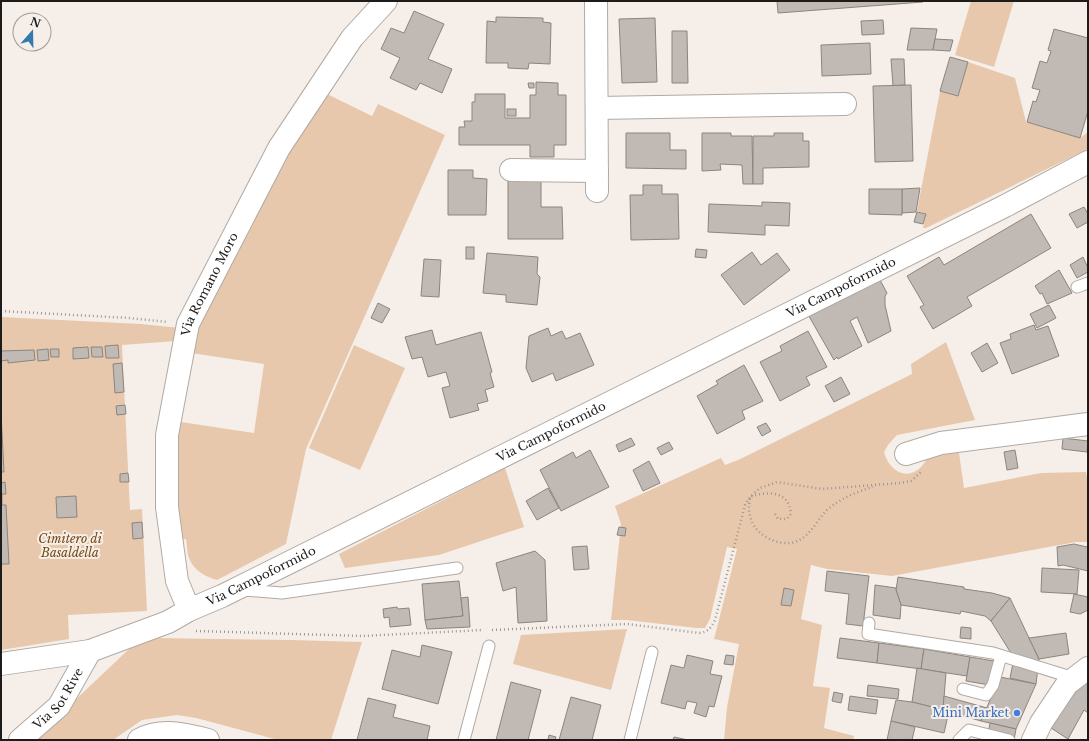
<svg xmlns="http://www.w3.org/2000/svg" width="1089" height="741" viewBox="0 0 1089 741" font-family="'Libre Baskerville',serif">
<rect width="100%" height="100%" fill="#f6efe9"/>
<g fill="#e8c8ac">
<polygon points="971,1 1014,1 994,67 955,55"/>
<polygon points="968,62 1015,78 1026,122 1080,138 1088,132 1088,149 926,228 923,228 926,214 917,211 940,91 958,96"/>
<path d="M325 93 372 116 378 104 445 135 306 449 286 544 217 580C206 577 193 570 189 558 187 553 187 545 186 539L180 540 176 481 178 426 181 422 254 433 264 364 191 353 197 328 287 151Z"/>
<polygon points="1,317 141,324 180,328 176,341 122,345 130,510 142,509 147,611 68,615 69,639 1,650 1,351 44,349 1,351"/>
<path d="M946 342 975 420 897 435 888 445 884 452C888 468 904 481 919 469 924 465 926 458 932 455 940 451 950 449 958 446L964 488 1041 473 1086 472 1088 484V542H1076L892 576 827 569 811 565 801 619 822 625 813 686 830 688 824 728 854 736 853 740H724L727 707 739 644 714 639 737 549 727 547 710 619 705 628H696L627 620H611L621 524 615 506 721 458 725 465 738 460 912 374 911 364Z"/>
<polygon points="354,345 405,368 360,470 309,448"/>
<polygon points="505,468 524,527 439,555 345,568 339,554"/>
<polygon points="627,629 611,690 513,664 521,635"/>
<polygon points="155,638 292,640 362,642 331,740 278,740 196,718 177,715 142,720 113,740 33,740 130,648"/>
</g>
<g fill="#c1bab4" stroke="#8b857f">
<polygon points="777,1 923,1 923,2 778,13"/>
<polygon points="414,11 444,24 428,59 452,69 442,93 420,83 416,90 390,78 400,58 381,49 391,28 404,33"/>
<polygon points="496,17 543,18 543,22 551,23 550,64 529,63 528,69 508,68 508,63 486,63 487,21 496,22"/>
<polygon points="655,18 657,82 622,83 619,19"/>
<polygon points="883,20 884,34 862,35 861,21"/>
<polygon points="911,28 937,29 933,50 907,50"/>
<polygon points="1054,29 1088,38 1088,111 1080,138 1027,122 1033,101 1036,102 1040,90 1032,88 1040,61 1047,63 1051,51 1048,50"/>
<polygon points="672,31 687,31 688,83 672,83"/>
<polygon points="935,39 953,40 950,51 933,50"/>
<polygon points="870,43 871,74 822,76 821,45"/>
<polygon points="950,57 968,62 958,96 940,91"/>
<polygon points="891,59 904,59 905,85 893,86"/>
<polygon points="536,82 558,83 558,95 566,95 566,145 554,145 554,157 530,157 530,145 459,145 459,127 465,127 464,121 472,121 472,102 475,102 475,94 505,94 505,118 530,118 530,95 536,95"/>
<polygon points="528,83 534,83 534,88 529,88"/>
<polygon points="911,85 913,161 875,162 873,86"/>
<rect x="507" y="109" width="9" height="7"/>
<polygon points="626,133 670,133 670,150 686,150 686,169 626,168"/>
<polygon points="702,133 731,133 731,136 752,136 753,184 743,184 742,165 720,164 721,170 702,171"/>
<polygon points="774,133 803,133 803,141 809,141 809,167 763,168 763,184 753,184 753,136 774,136"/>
<polygon points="448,170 473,170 473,178 487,179 486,215 448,215"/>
<polygon points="508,181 541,181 541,207 562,207 563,239 508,239"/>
<polygon points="643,185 662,185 662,194 678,194 679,239 631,240 630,195 643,195"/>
<polygon points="920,188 916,212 902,213 902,189"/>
<polygon points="869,189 902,189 902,215 869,214"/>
<polygon points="762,202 790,203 789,226 765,225 765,235 708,232 709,204 762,206"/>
<polygon points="1084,207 1088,214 1088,222 1077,228 1069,214"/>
<polygon points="917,212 926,214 923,224 914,222"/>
<polygon points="1031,214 1051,248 967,297 972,306 933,329 920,307 924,305 907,276 939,257 944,265"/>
<rect x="466" y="247" width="8" height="12"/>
<polygon points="696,249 707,250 706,258 695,257"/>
<polygon points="752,252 761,265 777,253 790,270 744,305 721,275"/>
<polygon points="487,253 538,257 537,274 540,277 537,305 506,302 506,295 483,293"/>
<polygon points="1083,257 1088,268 1088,272 1077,278 1070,265"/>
<polygon points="424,259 441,260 439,297 421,296"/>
<polygon points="1059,270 1072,293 1047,304 1042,293 1040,294 1035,286"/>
<polygon points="880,280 887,293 885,296 885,305 891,331 868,343 857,317 850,321 862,346 838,359 837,357 834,360 810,318 808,313"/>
<polygon points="378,303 390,309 382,323 371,318"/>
<polygon points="1049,305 1056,318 1037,328 1030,314"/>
<polygon points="1034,325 1036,330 1048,326 1059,356 1012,374 1000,343 1011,339 1010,334"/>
<polygon points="548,328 551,336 562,331 566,339 580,333 594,365 556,381 553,373 532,382 526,368 529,336"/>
<polygon points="432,330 436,345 481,332 492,372 490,373 494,387 485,390 488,401 477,404 479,410 450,418 442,388 450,386 446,372 428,377 422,357 412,359 405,337"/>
<polygon points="808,331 827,367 806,377 810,385 780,401 760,362 782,351 780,346"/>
<polygon points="987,343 998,363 982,372 971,353"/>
<polygon points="118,345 119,358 106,358 105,346"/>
<polygon points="88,347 89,358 73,359 73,348"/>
<polygon points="91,347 102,347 103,357 92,357"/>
<polygon points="48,349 49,360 38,361 37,350"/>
<polygon points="50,349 59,349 59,357 51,357"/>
<polygon points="34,350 35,360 8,363 8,360 1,361 1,351"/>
<polygon points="122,363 124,392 115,393 113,364"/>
<polygon points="744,365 763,401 742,411 745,419 717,434 697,396 718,384 716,381"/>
<polygon points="841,377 850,394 834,402 825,386"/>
<polygon points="125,405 126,414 117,415 116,406"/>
<polygon points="1,413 4,472 1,472"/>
<polygon points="766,423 771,431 762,436 757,427"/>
<polygon points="631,438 635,445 619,452 616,445"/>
<polygon points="1063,438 1088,441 1087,452 1062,449"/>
<polygon points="669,442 673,449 661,455 657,448"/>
<polygon points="590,450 609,487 561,511 540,470 573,452 576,458"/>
<polygon points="1015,450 1018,468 1007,470 1004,452"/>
<polygon points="649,461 660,483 643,491 633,470"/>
<polygon points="128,473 129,482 120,482 120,474"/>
<polygon points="1,478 1,483 5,482 6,494 2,494 2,505 6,505 9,564 1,564"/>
<polygon points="548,488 559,508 537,520 526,501"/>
<polygon points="76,496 77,517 57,518 56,497"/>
<polygon points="142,522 143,538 133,539 132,523"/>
<polygon points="619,527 626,528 625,536 617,535"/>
<polygon points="1074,544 1087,547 1088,544 1088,571 1063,565 1058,566 1057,547"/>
<polygon points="587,546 589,569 574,570 572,547"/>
<polygon points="535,551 545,560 547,621 518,623 516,587 503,591 496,563"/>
<polygon points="1042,568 1079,570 1077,594 1041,592"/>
<polygon points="827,571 869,576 863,626 846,624 849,594 825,591"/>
<polygon points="898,577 964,587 964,589 992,593 1010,598 991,621 985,616 961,611 960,614 901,605 896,590"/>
<polygon points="459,581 463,616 425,620 422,584"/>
<polygon points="875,585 896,588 896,590 901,605 900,619 873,615"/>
<polygon points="784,588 794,590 791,606 781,605"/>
<polygon points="1074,594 1088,597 1088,610 1080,614 1070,612"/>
<polygon points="468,597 470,627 427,629 425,620 463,616 461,598"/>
<polygon points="1010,598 1039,659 1036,684 1010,678 1014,658 991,621"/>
<polygon points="397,607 398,609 409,608 411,625 390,627 389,617 384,618 383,609"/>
<polygon points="961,627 971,628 971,639 960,638"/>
<polygon points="1066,633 1069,654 1039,659 1029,638"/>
<polygon points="840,638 879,643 877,663 837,658"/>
<polygon points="879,643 924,649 921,669 877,663"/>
<polygon points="422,645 452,652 438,704 382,689 392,650 420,657"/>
<polygon points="924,649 970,657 967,676 921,669"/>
<polygon points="687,655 713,661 710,674 722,676 714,707 709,706 706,717 694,713 697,703 687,701 685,709 661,703 671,665 684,668"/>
<polygon points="726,655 734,656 733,665 724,664"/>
<polygon points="970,657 994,661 990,685 966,681"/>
<polygon points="917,668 946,673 943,710 912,702"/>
<polygon points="1000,677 1036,684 1016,729 981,721"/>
<polygon points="511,682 541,690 528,740 496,740"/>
<polygon points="1087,682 1088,682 1088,713 1084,710 1068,739 1051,728 1068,699"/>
<polygon points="868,685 899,689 898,699 867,696"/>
<polygon points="834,692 843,694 841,703 832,701"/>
<polygon points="850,696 878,700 876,714 848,710"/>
<polygon points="944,696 987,708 981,721 943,710"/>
<polygon points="571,697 601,705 592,740 559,740"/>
<polygon points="368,698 396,705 393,717 430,726 427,740 357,740"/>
<polygon points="896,700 912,702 949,711 944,733 891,721"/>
<polygon points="891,721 915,727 912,740 887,740"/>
<polygon points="990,723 1016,729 1014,740 987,740"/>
<polygon points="549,735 556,737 555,740 548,740"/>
<polygon points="674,737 688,740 673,740"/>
</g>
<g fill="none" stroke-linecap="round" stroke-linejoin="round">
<g stroke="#b0aaa4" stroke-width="13">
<g id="service">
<polyline points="1077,287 1088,283"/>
<polyline points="244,590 282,593 457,568"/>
<polyline points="869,623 868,634 993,653 1074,678"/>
<polyline points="963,689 986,695 993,685 1001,656"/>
<polyline points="464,740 489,646"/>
<polyline points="630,740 652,652"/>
<polyline points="959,740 969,730 1009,740"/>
</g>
</g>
<g stroke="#b0aaa4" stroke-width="24">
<g id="minor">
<polyline points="596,1 597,191"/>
<polyline points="597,108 845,104"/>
<polyline points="511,170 597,171"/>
<polyline points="906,454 941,443 1088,424"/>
<path id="s1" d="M189 610 177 581 167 507V435L188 324 279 148 352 38 386 1"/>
<path id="s2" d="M20 740 59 706 90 651"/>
<path d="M139 740C161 728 185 734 208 740"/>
<polyline points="1033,740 1041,723 1067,684 1088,668"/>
</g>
</g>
<g stroke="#b0aaa4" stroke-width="24">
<g id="secondary">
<path id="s3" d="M1 664 90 651 168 622 189 610 222 596 1005 206 1088 162"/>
</g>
</g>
<g stroke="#9c9793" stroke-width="2.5" stroke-dasharray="1 3" stroke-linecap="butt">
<polyline points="1,311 129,318 168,322"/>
<path d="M775 514 778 519H787L791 514C789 490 767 491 750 497 749 505 748 511 751 519 755 535 779 547 795 542 810 537 817 520 827 510 841 498 856 492 873 487"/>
<path d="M492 630 627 624 699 633C708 632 711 628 715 620L745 505 750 497 760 488 777 482 822 489 900 483 911 481 921 472"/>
<polyline points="196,631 362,636 483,630"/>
</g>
<use href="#service" stroke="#fff" stroke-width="11"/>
<use href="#minor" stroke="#fff" stroke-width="22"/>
<use href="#secondary" stroke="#fff" stroke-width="22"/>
</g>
<circle fill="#3f7fe0" stroke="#f6efe9" stroke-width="1.5" cx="1017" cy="713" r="4"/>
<g text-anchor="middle" stroke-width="4" stroke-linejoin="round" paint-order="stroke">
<g font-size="12" fill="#1e1c1a" stroke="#f6efe9">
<text dy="4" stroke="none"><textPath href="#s1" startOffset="336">Via Romano Moro</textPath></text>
<text dy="4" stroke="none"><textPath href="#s3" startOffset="925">Via Campoformido</textPath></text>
<text dy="4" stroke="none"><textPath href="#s3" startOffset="601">Via Campoformido</textPath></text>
<text dy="4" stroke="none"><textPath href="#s3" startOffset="277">Via Campoformido</textPath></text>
<text dy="4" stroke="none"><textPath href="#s2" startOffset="57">Via Sot Rive</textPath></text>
</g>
<g font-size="12" font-style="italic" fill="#74450e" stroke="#f6efe9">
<text x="70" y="543">Cimitero di<tspan x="70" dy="14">Basaldella</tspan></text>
</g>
<g font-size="12" fill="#366cbe" stroke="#f6efe9" text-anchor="end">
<text x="1009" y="717">Mini Market</text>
</g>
</g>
<rect width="1089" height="741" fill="none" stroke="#1e1c1a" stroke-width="4"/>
<g transform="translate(32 32) rotate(20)"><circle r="19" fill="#f6efe9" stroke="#a09b96"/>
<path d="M0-3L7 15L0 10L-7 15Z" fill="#347aaf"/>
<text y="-6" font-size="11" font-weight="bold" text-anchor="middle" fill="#1e1c1a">N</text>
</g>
</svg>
